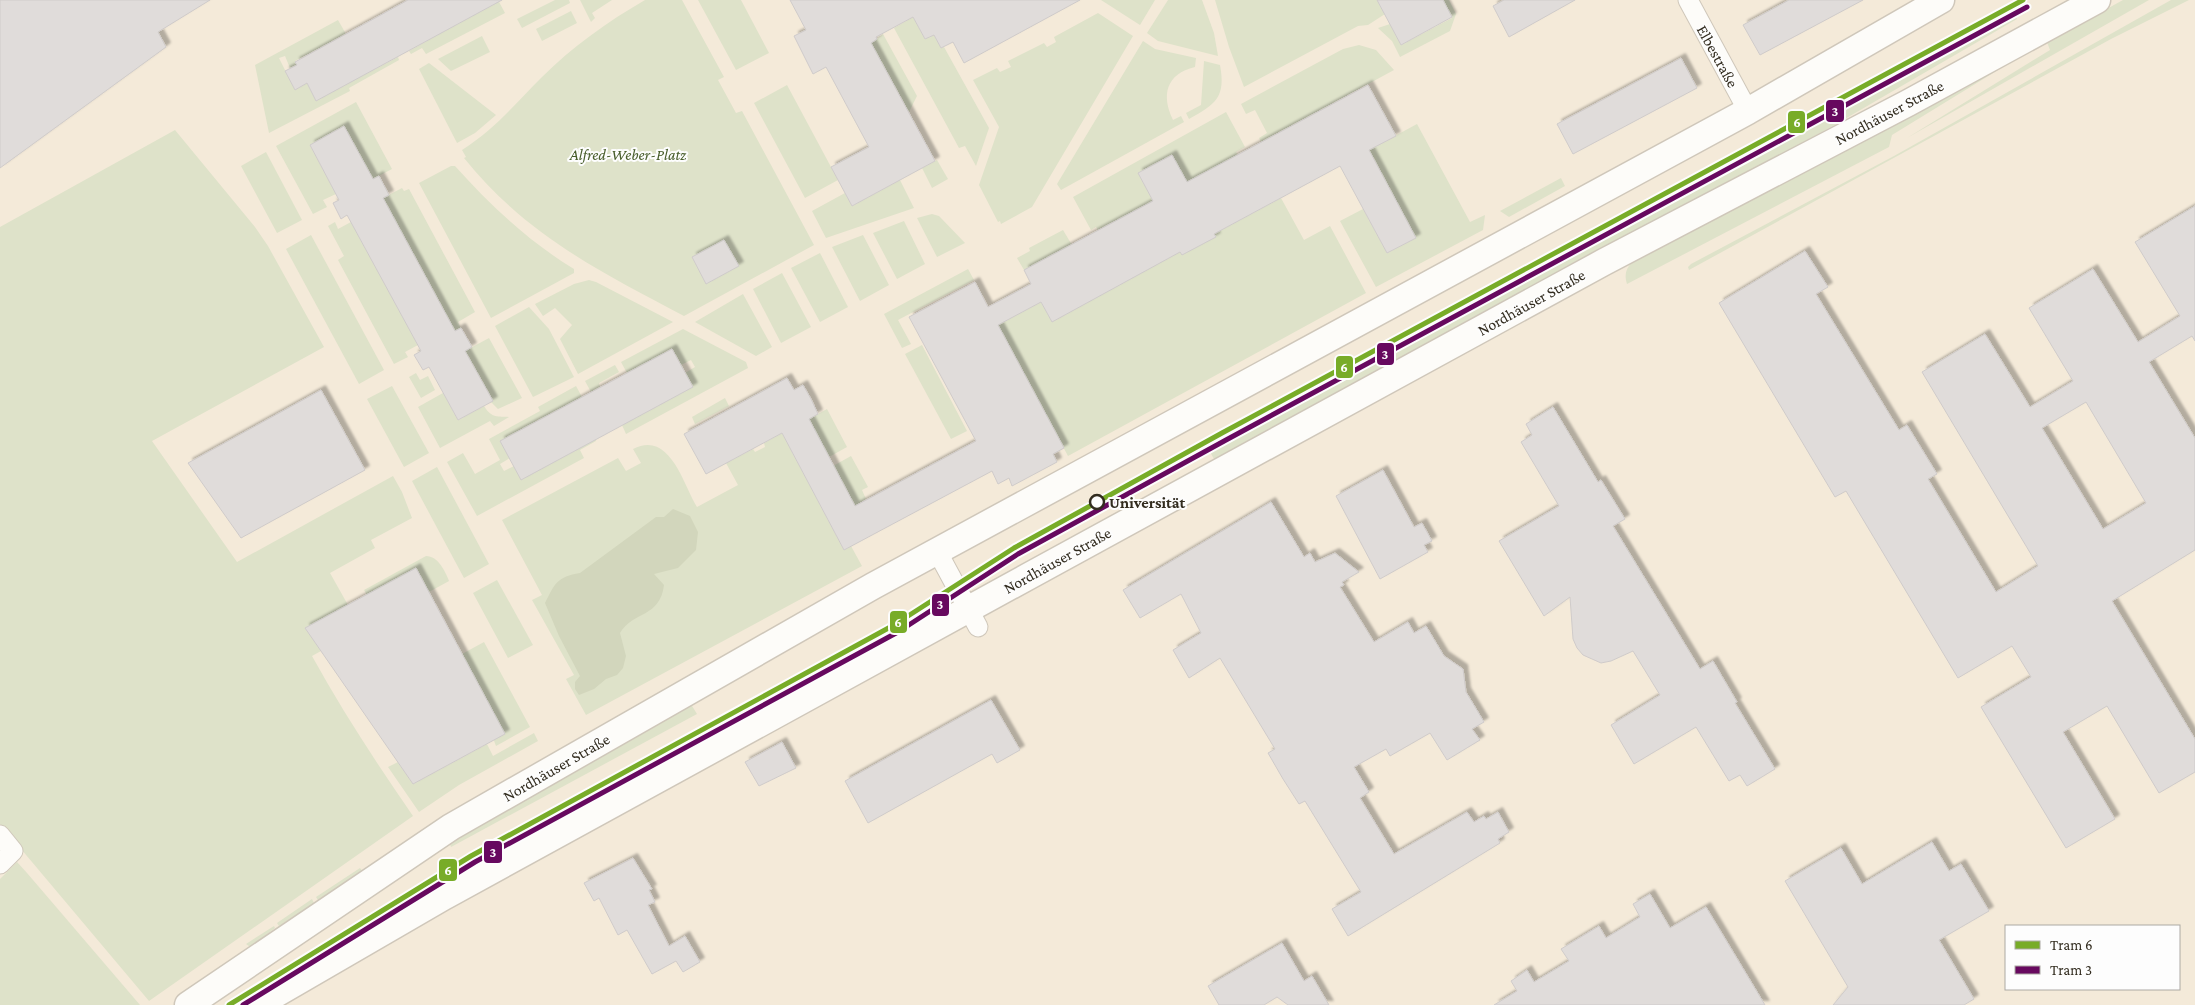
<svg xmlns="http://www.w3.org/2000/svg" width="2195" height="1005" viewBox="0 0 2195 1005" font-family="'Crimson Pro',serif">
<defs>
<filter id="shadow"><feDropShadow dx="4.5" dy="-4.5" stdDeviation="1" flood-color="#0004"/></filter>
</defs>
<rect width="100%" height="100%" fill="#f4ead9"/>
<g fill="#dee2c9">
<polygon points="498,0 505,13 426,54 422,48 411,54 409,51"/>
<polygon points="555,0 569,0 570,3 522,28 517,19"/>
<polygon points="580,0 612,0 592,13 595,18 591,22"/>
<path d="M645 0H682L724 77 718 80 736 113 742 111 814 245 684 316C599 271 526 235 464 158L466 157 462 150C496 128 513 106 541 78 572 47 607 22 645 0Z"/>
<polygon points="698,0 741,0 769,53 736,70"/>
<polygon points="1101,0 1155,0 1140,25"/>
<polygon points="1168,0 1202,0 1214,33 1218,56 1158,41 1147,33"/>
<polygon points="1215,0 1377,0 1385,14 1368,25 1358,26 1244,87 1229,47"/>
<polygon points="1443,0 1449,0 1456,14 1450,31 1400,57 1392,41 1378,28 1390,24 1401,45 1452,18"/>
<polygon points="2123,0 2149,0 1907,138 2050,50 2047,42"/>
<polygon points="2171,0 2189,0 2111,39 1689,270 1688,267 1691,264 1894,156"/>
<polygon points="2012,9 2017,19 1831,127 1215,461 1207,446"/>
<polygon points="571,11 577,23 542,41 536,29"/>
<polygon points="1098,13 1133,36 1032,207 1001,224 1000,221 998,222 979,185 999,127 973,80 997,68 1000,72 1011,67 1008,61 1044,43 1047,47 1056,42 1054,37"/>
<polygon points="913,17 925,39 934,35 941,48 944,47 989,128 976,166 965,146 959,148 894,28"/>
<polygon points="338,20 346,34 295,61 297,65 290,68 285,56 279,58 295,90 307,83 316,100 398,57 399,60 349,88 350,91 269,133 255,65"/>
<polygon points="883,34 917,96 909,112 871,43"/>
<polygon points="482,36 490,52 451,71 438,59"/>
<path d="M1143 41 1155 49 1196 58 1195 67C1166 74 1161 95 1173 120L1181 116 1184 122 1061 190 1057 184Z"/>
<polygon points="1359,45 1376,50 1394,70 1261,142 1259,138 1267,133 1255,110 1246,114 1241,104 1343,49"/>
<path d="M2016 59 1892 135 1889 147 1627 284C1624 274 1626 269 1632 262Z"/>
<path d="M1204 61 1220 65C1226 97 1216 104 1189 119L1186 113 1201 105Z"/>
<polygon points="429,63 496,115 475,133 457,143 419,69"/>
<polygon points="787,85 838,180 805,198 754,103"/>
<polygon points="356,102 392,169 373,179 344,127 310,145 336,194 323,200 327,207 313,214 276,146"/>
<polygon points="1226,112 1245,147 1236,152 1238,155 1187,182 1172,155 1139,173 1153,201 1098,230 1096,227 1091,230 1073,197"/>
<polygon points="1417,124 1470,222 1485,215 1483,230 1376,287 1340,221 1363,209 1387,253 1416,238 1369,150"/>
<path d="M175 130 255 227 268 246 324 347 152 441 237 562 393 476 402 492 412 518 371 540 375 548 330 573 348 605 321 651 312 656C343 712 377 764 413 816L149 1001 0 824V227Z"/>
<polygon points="266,152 302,220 277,233 241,166"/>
<polygon points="937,160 948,179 932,188 922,168"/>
<path d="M451 166H455C491 206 528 241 574 269V273L491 318 419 183Z"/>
<polygon points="1561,178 1565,186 1509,217 1500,211"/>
<polygon points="900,180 914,208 826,238 812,211 845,193 852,206"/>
<polygon points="402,188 404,191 409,189 475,312 458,322 461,328 455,331 383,198"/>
<polygon points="1281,198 1304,240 1330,226 1366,293 1068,456 998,325 1041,302 1052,321 1180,252 1216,237 1214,234"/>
<polygon points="932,214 939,216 965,243 937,257 917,218"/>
<polygon points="904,221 925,264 897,279 873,233"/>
<polygon points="335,222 338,229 351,222 418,345 405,352 408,357 394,364 338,260 344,256 328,226"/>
<polygon points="1063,230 1072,245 1024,270 1017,258 1030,251 1029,248"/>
<polygon points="311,235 384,370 359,384 286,249"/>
<polygon points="863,235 889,285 860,301 832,247"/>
<polygon points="820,253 848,307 820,322 791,268"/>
<polygon points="968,269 974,280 898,320 911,344 902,348 884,314"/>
<polygon points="782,273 811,327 781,343 753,289"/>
<polygon points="589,280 596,282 673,322 578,374 560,339 572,325 555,308 543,316 535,304 574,284"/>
<polygon points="743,294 772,347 756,356 695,322"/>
<polygon points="529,307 549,329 574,377 533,397 495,326"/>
<polygon points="683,329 746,362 748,368 626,434 622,425 685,373 695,367 691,360 681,365 672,349 627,373 621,362"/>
<polygon points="489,338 522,398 498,409 491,402 493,401 465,351"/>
<polygon points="922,345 967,431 951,439 905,354"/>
<polygon points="615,365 619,372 599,383 600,387 591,392 585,381"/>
<polygon points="416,373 420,380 428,376 435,390 421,398 409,377"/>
<polygon points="392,386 429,453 404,467 367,399"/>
<polygon points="576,386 582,397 501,441 510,458 500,464 504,471 514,466 596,439 596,441 580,450 584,458 477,516 447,462 463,453 475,474 500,460 489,439 540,411 538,407"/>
<path d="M443 393 458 420 484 406C492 419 498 416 509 417L494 426 490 421 440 448 418 407Z"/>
<polygon points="725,398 729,406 695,424 692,417"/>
<polygon points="827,409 847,447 829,457 809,419"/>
<path d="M782 433 844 550 851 546 862 566 586 715 566 679 574 675 532 600 542 595 502 520 618 458 626 471 641 463 633 449C670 430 683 484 697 507L738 485 726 463 753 449 755 452 765 447 764 443Z"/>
<polygon points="851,456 868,487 862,490 866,499 855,506 833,466"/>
<polygon points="437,467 489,564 464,578 412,481"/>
<path d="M426 556C438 556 445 571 449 581L429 592 367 595 364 590Z"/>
<polygon points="497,580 533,645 508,658 473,593"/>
<polygon points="484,642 530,727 496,746 462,654"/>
<polygon points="689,701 697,714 451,847 449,842"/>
<polygon points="534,733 538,741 459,785 419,812 388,767 398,762 413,784 487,744 493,756"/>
<polygon points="17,862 27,873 140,1005 0,1005 0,879"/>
<polygon points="360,868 363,872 333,900 324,896 318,900 316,897"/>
<polygon points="312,899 314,903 308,907 311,915 302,920 294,916 279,926 277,923"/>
<polygon points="274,926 275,928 262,938 264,946 256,951 246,944"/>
</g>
<path fill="#d2d6bc" d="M673 509 690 516 698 532 696 550 678 568 654 574 664 585C660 618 633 611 620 633L626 656 623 668 617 675 606 679 594 689 579 695 575 689V682L580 676 559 636 545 603C555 583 557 577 580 573L656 517H664Z"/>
<g fill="#e0dcda" stroke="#cfcbca" fill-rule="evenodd" filter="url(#shadow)">
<polygon points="0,0 210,0 158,32 166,47 0,168"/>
<polygon points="408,0 502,0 316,101 307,83 295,90 285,71 297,65 295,62"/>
<polygon points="790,0 1080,0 964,63 953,42 941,48 934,35 925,39 913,17 876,37 877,39 871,43 935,161 852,206 831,167 869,147 826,67 813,74 794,36 806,30"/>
<polygon points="1377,0 1443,0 1452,17 1401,45"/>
<polygon points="1504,0 1575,0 1509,37 1493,6"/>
<polygon points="1789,0 1863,0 1760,55 1743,25"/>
<polygon points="1681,58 1697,88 1573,154 1557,124"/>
<polygon points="1368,85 1396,136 1369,150 1416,238 1387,253 1340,166 1214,234 1216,237 1182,255 1180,252 1052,322 1041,302 998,325 1064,448 1053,454 1057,462 1012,486 1009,478 998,484 992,471 844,550 782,433 706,474 684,434 787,378 794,390 803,385 811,399 818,414 809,419 855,506 976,441 909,317 975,282 988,307 1031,284 1024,270 1153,201 1138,173 1172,155 1187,182"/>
<polygon points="344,126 373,179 379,176 389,195 383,198 455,331 461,328 472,347 465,351 493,401 458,420 429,367 423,370 414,355 421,351 347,215 341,219 333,203 339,200 310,145"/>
<path d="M2195 206V341L2192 336 2149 362 2195 438V550L2112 601 2195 739V772L2159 793 2107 706 2063 732 2115 819 2066 848 1981 707 2031 677 2012 646 1958 678 1846 491 1835 497 1719 303 1805 251 1828 287 1816 294 1899 430 1907 425 1937 474 1928 479 1996 592 2038 566 1922 372 1985 334 2030 407 2073 381 2029 308 2093 269 2138 342 2180 316 2135 242ZM2086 402 2146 503 2103 529 2042 428Z"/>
<polygon points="724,240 739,266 706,284 692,257"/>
<polygon points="672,349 693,387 521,480 500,441"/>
<polygon points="321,390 365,470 241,538 188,463"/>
<polygon points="1553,407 1598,482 1601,480 1625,519 1613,526 1700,669 1713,661 1737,702 1735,703 1775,769 1747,786 1740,775 1729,781 1696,727 1634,764 1611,725 1660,695 1633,651 1611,661 1601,663 1583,655 1577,648 1573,639 1570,597 1544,616 1499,541 1559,506 1521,442 1532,435 1526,424"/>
<polygon points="1383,470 1414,527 1422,523 1432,541 1424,545 1428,552 1380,579 1336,496"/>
<polygon points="1271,502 1304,557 1310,553 1315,562 1335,553 1359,572 1342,582 1344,585 1340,587 1374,642 1408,622 1414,633 1426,626 1444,656 1463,669 1466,692 1484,722 1472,729 1480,740 1447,760 1430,733 1390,756 1386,749 1354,767 1369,792 1360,798 1394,854 1467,812 1474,822 1484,816 1486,819 1498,812 1509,832 1498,839 1500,843 1348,936 1332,909 1361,892 1305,801 1299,804 1283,779 1268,753 1275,749 1220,658 1189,678 1173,650 1201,633 1181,594 1140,618 1123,590"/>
<polygon points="416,568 505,734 413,784 305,628"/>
<polygon points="991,700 1020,750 997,763 992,754 868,823 845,781"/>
<polygon points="782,742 796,768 759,786 745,762"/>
<polygon points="1932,842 1949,871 1961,864 1989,911 1939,940 1974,999 1964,1005 1833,1005 1848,987 1785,881 1841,848 1862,884"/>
<polygon points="633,858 652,889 649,890 655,902 648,905 669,946 685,936 700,962 683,972 676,961 652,974 627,930 618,935 599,898 594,901 584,883"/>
<polygon points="1650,894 1670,928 1706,907 1765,1005 1494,1005 1517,991 1511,981 1527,970 1534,982 1569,961 1561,949 1599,926 1606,938 1640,917 1633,904"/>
<polygon points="1282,943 1304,981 1312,976 1329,1005 1288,1005 1277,997 1264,1005 1219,1005 1208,986"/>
</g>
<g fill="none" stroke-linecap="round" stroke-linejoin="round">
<g stroke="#cfc7ba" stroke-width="21">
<g id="street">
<polyline points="1688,0 1748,111"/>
<polyline points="937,551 978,627"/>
<polyline points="0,835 13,851 0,864"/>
</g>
</g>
<g stroke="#cfc7ba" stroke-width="29">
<g id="secondary">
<polyline points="188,1005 451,827 873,586 1748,111 1941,0"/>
<polyline points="257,1005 445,896 1029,576 1604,262 1908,103 2097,0"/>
</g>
</g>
<use href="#street" stroke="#fdfcf9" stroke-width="19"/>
<use href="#secondary" stroke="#fdfcf9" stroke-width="26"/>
<g stroke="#fdfdfd" stroke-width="9">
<polyline id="tram-1" points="229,1005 471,856 894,625 1014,548 1222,433 2023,0"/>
</g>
<g stroke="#fdfdfd" stroke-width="9">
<polyline id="tram-2" points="243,1005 475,862 898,632 1018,554 1226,440 2027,7"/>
</g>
<use href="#tram-1" stroke="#78ac28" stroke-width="5"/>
<use href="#tram-2" stroke="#67095f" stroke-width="5"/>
</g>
<circle fill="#fdfdfd" stroke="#322c1f" stroke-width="2.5" cx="1097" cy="502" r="7"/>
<g text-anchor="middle" stroke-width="4" stroke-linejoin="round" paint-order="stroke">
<g font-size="16" fill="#322c1f" stroke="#fdfdfd">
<text transform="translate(1718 56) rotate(61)" y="6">Elbestraße</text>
<text transform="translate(1889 112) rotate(-28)" y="6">Nordhäuser Straße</text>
<text transform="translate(1531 302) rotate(-29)" y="6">Nordhäuser Straße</text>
<text transform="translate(1057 560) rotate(-29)" y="6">Nordhäuser Straße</text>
<text transform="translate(556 767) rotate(-30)" y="6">Nordhäuser Straße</text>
</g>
<g font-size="16" font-style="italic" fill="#485d2b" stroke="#fdfdfd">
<text x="628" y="160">Alfred-Weber-Platz</text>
</g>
<g font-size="16" font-weight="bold" fill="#322c1f" stroke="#fdfdfd" text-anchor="start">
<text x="1109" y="508">Universität</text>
</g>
</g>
<g stroke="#fdfdfd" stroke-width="2">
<rect x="1825" y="99" width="20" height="24" rx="5" fill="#67095f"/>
<rect x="1787" y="110" width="19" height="24" rx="5" fill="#78ac28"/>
<rect x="1376" y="342" width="19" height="24" rx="5" fill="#67095f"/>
<rect x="1335" y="355" width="19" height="24" rx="5" fill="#78ac28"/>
<rect x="931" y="593" width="19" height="24" rx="5" fill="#67095f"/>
<rect x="889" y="610" width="19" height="24" rx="5" fill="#78ac28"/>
<rect x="483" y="840" width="20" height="24" rx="5" fill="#67095f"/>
<rect x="438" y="858" width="20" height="24" rx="5" fill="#78ac28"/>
</g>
<g font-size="14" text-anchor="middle" font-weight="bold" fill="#fff">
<text x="1835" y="116">3</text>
<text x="1797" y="127">6</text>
<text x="1385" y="359">3</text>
<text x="1344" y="372">6</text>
<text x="940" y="609">3</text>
<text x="898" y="627">6</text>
<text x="493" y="857">3</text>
<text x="448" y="875">6</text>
</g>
<rect x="2005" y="925" width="175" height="65" fill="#fdfdfd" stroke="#aca9a4"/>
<rect x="2015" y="941" width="25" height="8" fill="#78ac28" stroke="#aca9a4"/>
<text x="2050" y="950" font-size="15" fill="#322c1f">Tram 6</text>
<rect x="2015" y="966" width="25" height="8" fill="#67095f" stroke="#aca9a4"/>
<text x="2050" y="975" font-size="15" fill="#322c1f">Tram 3</text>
</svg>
